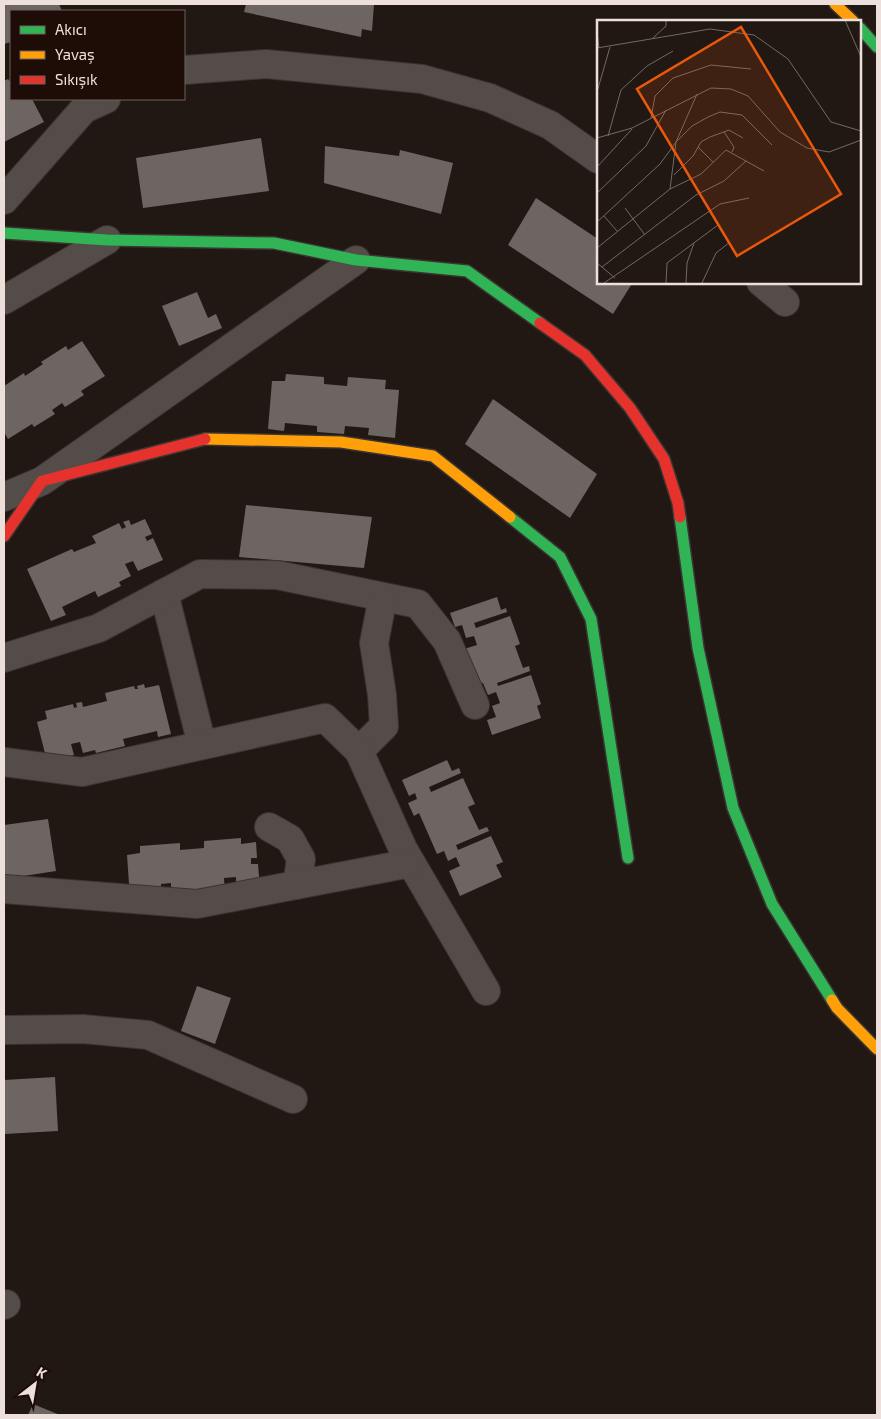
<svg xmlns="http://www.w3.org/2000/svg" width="881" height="1419" viewBox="0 0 881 1419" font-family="'Exo 2',sans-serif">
<rect width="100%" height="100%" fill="#211814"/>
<g fill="#6d6561">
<polygon points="4,4 59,4 62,11 11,11 11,42 4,44"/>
<polygon points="246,4 374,4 372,31 362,29 361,37 244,12"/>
<polygon points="8,79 11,83 11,99 32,99 44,122 4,142 4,81"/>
<polygon points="261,138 269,191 143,208 136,158"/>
<polygon points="325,146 399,156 400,150 453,163 441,214 324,183"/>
<polygon points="536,198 598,239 598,282 633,282 613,314 508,245"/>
<polygon points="197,292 208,318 216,314 222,328 179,346 162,306"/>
<polygon points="82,341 105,376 81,391 84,395 65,407 62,403 52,410 55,414 34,427 32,424 8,439 4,432 4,386 24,373 25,376 43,364 41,362 66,346 68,350"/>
<polygon points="286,374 324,377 324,384 347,386 348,377 386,380 385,389 399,390 395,438 368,435 369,428 345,426 344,434 317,432 317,426 285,423 284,431 268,429 272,381 285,381"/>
<polygon points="493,399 597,474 570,518 465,444"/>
<polygon points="246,505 372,517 364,568 239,557"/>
<polygon points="145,519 152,534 145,537 147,541 153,538 163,560 138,571 133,561 125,564 131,576 119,582 121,586 98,597 95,591 62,607 66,615 51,621 27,569 72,549 74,552 96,543 92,536 119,523 122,529 126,527 123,522 129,520 131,525"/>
<polygon points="497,597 501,610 506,608 507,612 474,623 476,628 510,616 520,644 515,646 523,668 529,666 530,671 497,683 498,686 531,675 541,704 537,706 541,718 492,735 487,720 496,717 492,706 500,703 496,692 488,695 483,683 477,685 464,649 477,645 474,636 466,638 462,625 455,627 450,613"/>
<polygon points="144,684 145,688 159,685 171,734 158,737 157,731 123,739 125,746 96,753 95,750 83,753 80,742 71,744 74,755 62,758 48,765 37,722 47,719 45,711 73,704 74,708 77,707 76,703 82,702 83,707 107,701 105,693 134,686 135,689 138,689 137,686"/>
<polygon points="447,760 452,771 459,768 461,773 429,787 431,792 463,778 475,804 468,807 479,830 487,827 489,831 456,845 458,850 491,836 503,862 496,865 502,877 460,896 449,871 460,866 456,857 448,861 444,851 437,854 419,813 414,816 408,803 417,799 415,793 409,796 402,780"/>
<polygon points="48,819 56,871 4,879 4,825"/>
<polygon points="241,838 241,844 256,842 257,858 251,858 251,864 258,864 260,889 236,887 236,877 224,878 225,894 171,893 171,883 161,884 161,895 133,900 132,884 129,884 127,855 140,853 140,846 180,843 180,850 204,848 204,841"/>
<polygon points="197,986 231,998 215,1044 181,1031"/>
<polygon points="55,1077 58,1131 4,1134 4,1080"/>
<polygon points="33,1404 60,1415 28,1415"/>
</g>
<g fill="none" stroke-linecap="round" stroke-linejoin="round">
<g stroke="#3b3431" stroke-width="30">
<g id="street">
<polyline points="184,70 266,64 422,79 490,98 550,125 598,159"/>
<polyline points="4,200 84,109 106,99"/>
<polyline points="761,282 785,302"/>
<polyline points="4,300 107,240"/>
<polyline points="4,497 42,481 356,260"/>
<polyline points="164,593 202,745"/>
<polyline points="4,658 99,628 200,574 277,575 418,604 447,641 475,705"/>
<polyline points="359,751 384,726 382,695 374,643 383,597"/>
<polyline points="4,762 82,772 325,718 359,751 403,849 486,991"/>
<polyline points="269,827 290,839 301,859 297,885"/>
<polyline points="4,889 197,904 411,863"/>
<polyline points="4,1030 83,1029 148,1035 293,1099"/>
<polyline points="4,1305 6,1304"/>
</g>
</g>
<g stroke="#3b3431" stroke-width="14">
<g id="fast">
<polyline points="860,28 877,47"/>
<polyline points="4,233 107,240 274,243 356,260 467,271 540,323"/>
<polyline points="510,517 560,557 591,619 628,858"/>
<polyline points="680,517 698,648 733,808 772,904 832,1000"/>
</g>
</g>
<g stroke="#3b3431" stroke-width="14">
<g id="slow">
<polyline points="835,4 853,21"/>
<polyline points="205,439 341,442 433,456 510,517"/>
<polyline points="832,1000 837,1008 877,1049"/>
</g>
</g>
<g stroke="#3b3431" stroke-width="14">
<g id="jam">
<polyline points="540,323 585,355 630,408 664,459 678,503 680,517"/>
<polyline points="4,536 42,481 205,439"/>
</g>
</g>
<use href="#street" stroke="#544c49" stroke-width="28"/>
<use href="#fast" stroke="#30b455" stroke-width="11"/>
<use href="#slow" stroke="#ff9f0a" stroke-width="11"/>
<use href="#jam" stroke="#e5322d" stroke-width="11"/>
</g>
<g transform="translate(597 20)">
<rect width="264" height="264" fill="#211814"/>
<path fill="none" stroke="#736864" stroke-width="1" d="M248 0 264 37M0 12 2 28M56 18 69 6V0M0 28 113 9 157 15 191 39 234 102 264 111M0 72 13 27M54 98 58 76 76 58 114 45 154 49M127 112 137 127 135 132M11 116 24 70 50 46 76 31M0 118 35 108 114 68 134 69 151 76 183 112 210 128 232 132 264 120M101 127 116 142M0 147 35 109M77 155 96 136 104 122 113 117 132 110 146 118M73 169 79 122 95 106 111 97 123 92 145 95 175 125M0 173 49 126 69 90M28 188 48 215M7 196 20 211M0 202 63 144 79 122 100 74M0 228 73 169 104 154 129 130 167 151M0 243 18 258M5 247 99 175 127 161 149 141M7 263 123 184 152 178M69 263 70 243 121 205M89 263 90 243 97 223M105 263 119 233 133 222"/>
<path fill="#e8590c" fill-opacity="0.15" stroke="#e8590c" stroke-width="2.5" d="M144 7 244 174 140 236 40 69Z"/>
<rect width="264" height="264" fill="none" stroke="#ede0db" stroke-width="2.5"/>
</g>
<rect width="881" height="1419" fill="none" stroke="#ede0db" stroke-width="10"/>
<rect x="10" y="10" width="175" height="90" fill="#1e0d06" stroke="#71615b"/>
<rect x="20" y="26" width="25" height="8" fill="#30b455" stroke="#71615b"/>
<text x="55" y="35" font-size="15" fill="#ede0db">Akıcı</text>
<rect x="20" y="51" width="25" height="8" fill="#ff9f0a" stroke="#71615b"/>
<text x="55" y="60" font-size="15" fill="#ede0db">Yavaş</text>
<rect x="20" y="76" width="25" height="8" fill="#e5322d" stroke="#71615b"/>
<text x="55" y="85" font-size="15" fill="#ede0db">Sıkışık</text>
<g transform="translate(35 1384) rotate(31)" stroke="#1e0d06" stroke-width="4" paint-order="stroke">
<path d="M0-4L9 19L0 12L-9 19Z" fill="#ede0db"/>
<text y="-8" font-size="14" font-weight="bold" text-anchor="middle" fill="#ede0db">K</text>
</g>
</svg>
